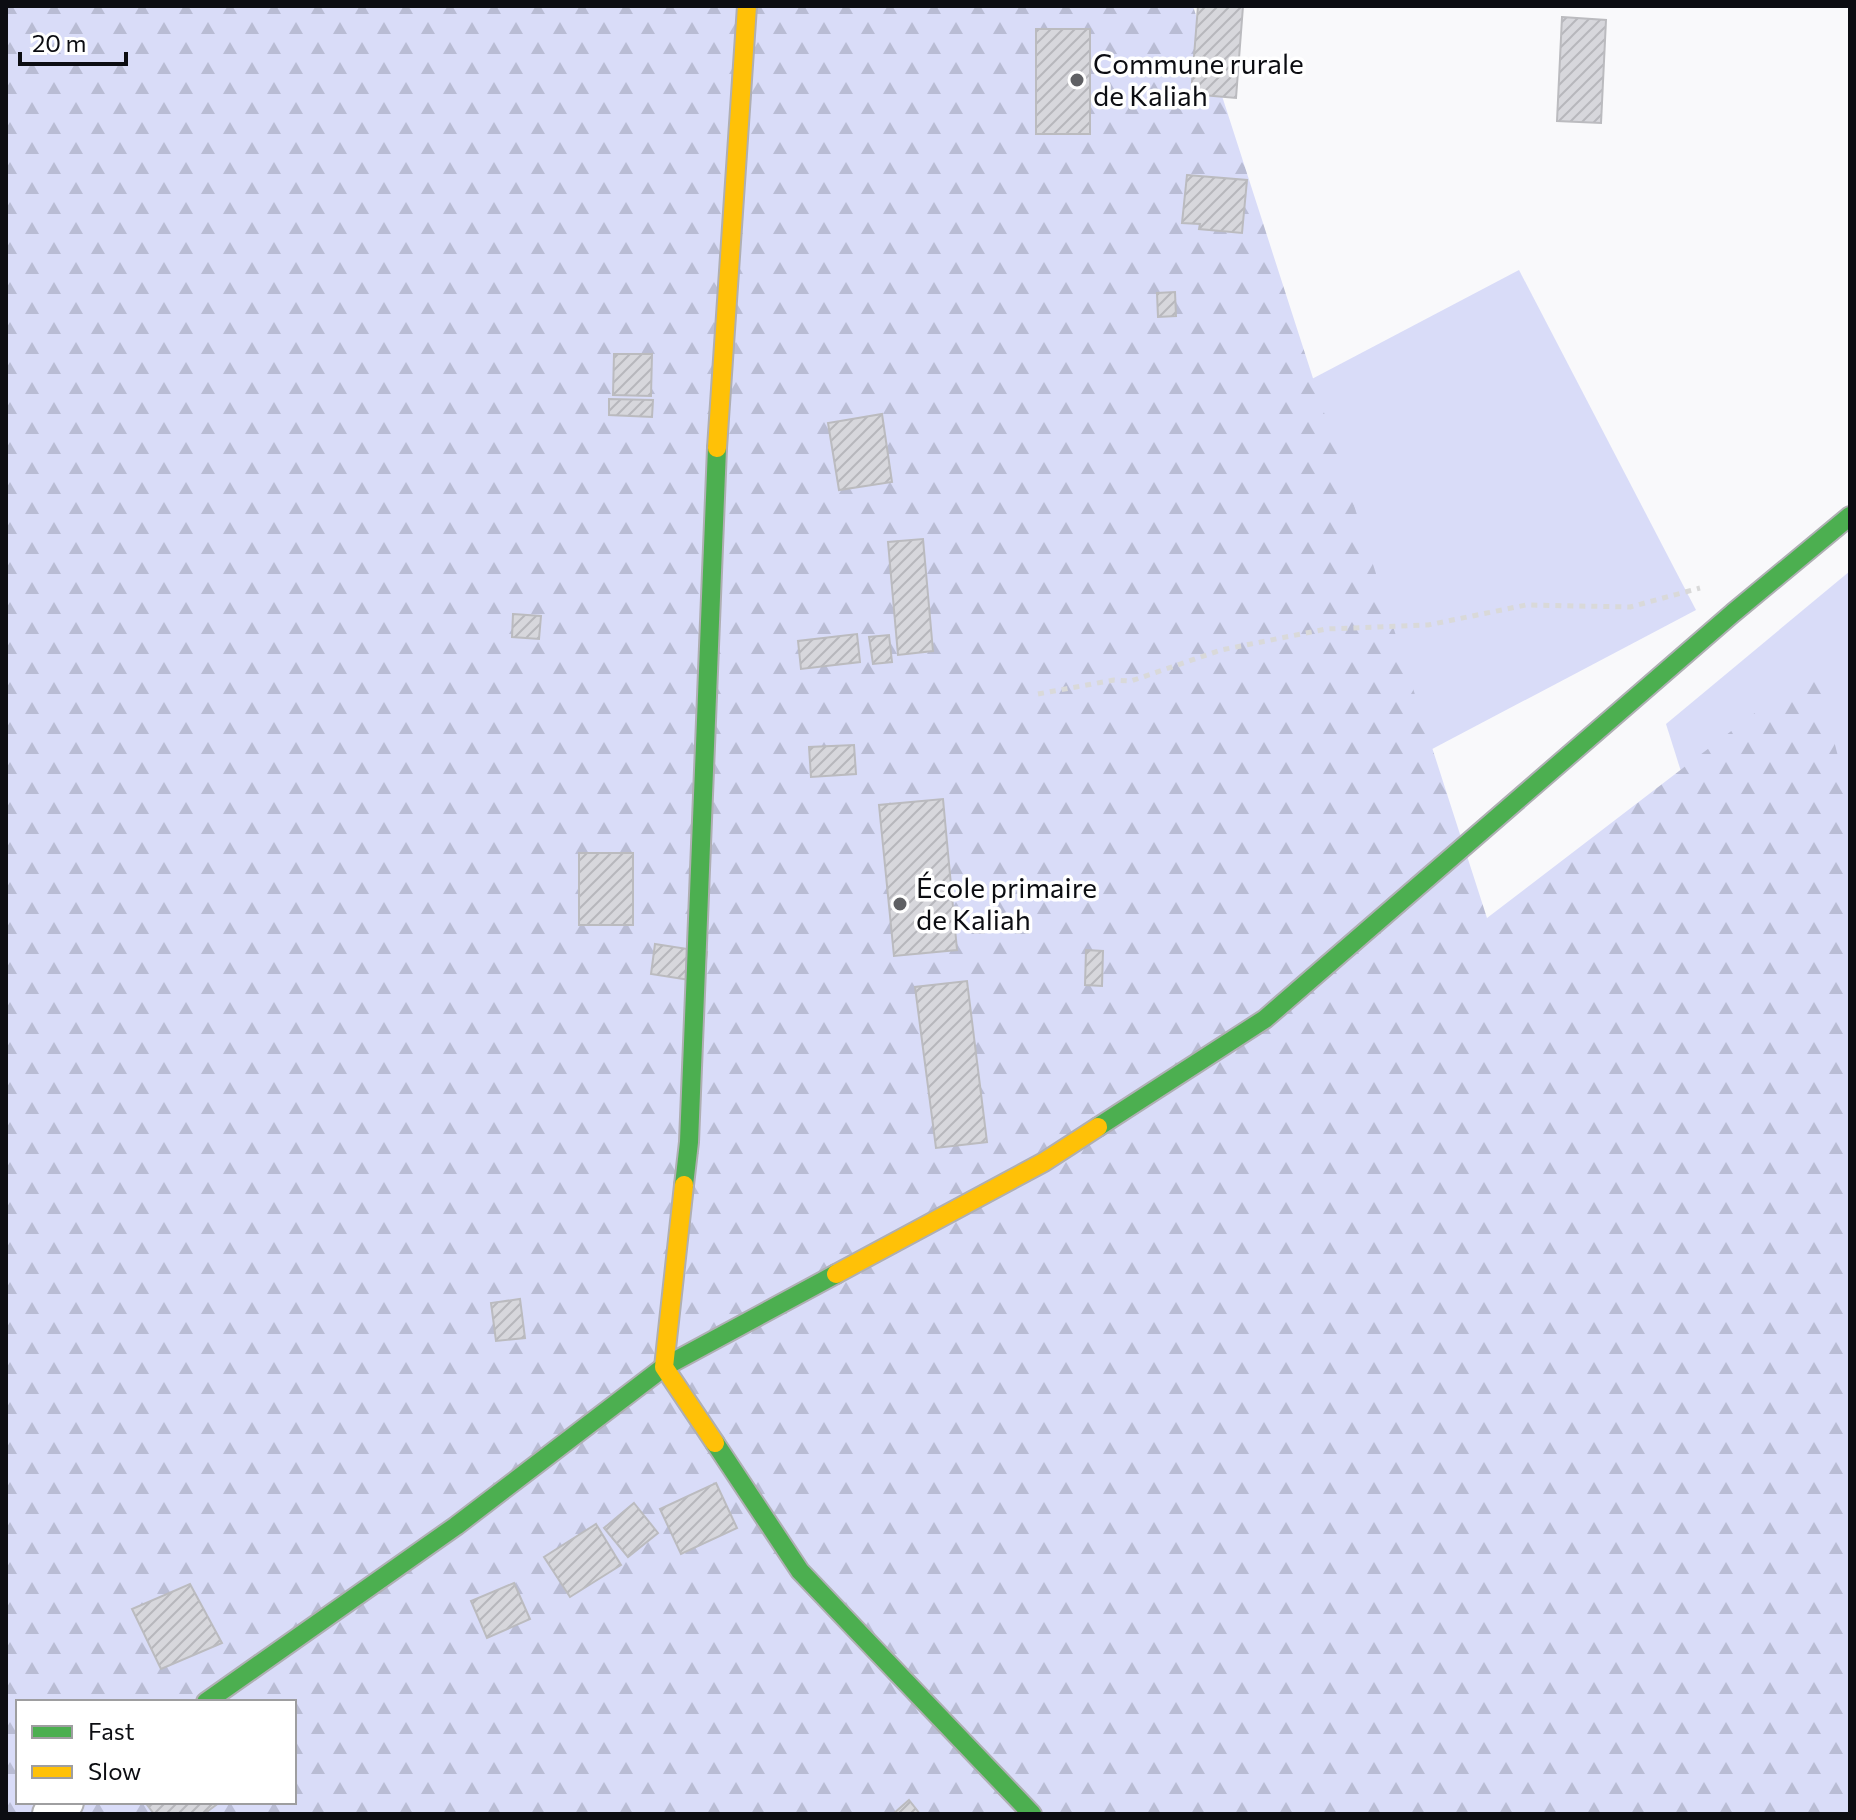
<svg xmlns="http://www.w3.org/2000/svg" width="1856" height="1820" viewBox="0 0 1856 1820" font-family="Commissioner,sans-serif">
<defs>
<pattern id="forest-firs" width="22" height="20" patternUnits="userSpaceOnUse" patternTransform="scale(2)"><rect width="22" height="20" fill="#d9dcf8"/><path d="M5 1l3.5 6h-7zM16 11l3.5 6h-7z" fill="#b9bcd4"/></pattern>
<pattern id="building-hatch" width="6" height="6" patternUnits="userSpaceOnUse" patternTransform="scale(2)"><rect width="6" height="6" fill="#d7d7dc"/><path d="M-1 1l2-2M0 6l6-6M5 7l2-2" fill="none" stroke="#b7b7bc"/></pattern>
</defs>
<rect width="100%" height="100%" fill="#f9f9fb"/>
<g fill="#d9dcf8">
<polygon points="1519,270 1696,610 1288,825 1110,485"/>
<polygon points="1850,571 1850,1134 1747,980 1666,724"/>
</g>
<path fill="url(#forest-firs)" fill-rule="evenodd" d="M6 6H1193L1487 918 1815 667 1850 803V1814H6ZM18 1702H294V1802H18Z"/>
<g fill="url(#building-hatch)" stroke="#bbbbbf" stroke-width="2">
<polygon points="1198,6 1243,6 1236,98 1191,94"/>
<polygon points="1562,17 1606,20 1601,123 1557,121"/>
<rect x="1036" y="29" width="54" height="105"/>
<polygon points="1187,175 1247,180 1242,233 1199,229 1200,224 1182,223"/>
<polygon points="1175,292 1176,316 1158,317 1157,293"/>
<polygon points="614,354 652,354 651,396 613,395"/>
<polygon points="609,399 653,400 652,417 609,415"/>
<polygon points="882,414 892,482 839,490 828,423"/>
<polygon points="923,539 933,651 898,655 888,542"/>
<polygon points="513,614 541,616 539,639 512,637"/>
<polygon points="857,634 860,662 801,669 798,641"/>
<polygon points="889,635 892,662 873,664 869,637"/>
<polygon points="854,745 856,774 811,777 809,747"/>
<polygon points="943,799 957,950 894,956 879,805"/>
<rect x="579" y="853" width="54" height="72"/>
<polygon points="655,944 707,952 703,982 651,974"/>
<polygon points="1086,950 1103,951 1102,986 1085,985"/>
<polygon points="967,981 987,1142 936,1148 915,987"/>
<polygon points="520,1299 525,1338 496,1341 491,1303"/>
<polygon points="716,1483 737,1528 681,1554 660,1509"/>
<polygon points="634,1503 658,1533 628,1557 604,1528"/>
<polygon points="596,1524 621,1565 570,1597 544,1557"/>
<polygon points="514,1583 530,1619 487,1638 471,1601"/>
<polygon points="190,1584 222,1643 161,1669 132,1609"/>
<polygon points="909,1800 920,1814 893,1814"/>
<polygon points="145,1802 220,1802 204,1814 154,1814"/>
</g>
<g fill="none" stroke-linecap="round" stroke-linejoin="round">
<g stroke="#afafb3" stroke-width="38">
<polyline id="street" points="50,1814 66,1802"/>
</g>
<g stroke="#afafb3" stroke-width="22">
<g id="fast">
<polyline points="1098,1127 1265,1019 1733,613 1850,516"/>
<polyline points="684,1185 689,1142 717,448"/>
<polyline points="715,1443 800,1571 1032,1814"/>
<polyline points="206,1702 456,1526 664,1367 836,1274"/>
</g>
</g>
<g stroke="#afafb3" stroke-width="22">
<g id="slow">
<polyline points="717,448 747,6"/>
<polyline points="684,1185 664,1367 715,1443"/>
<polyline points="836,1274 1044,1162 1098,1127"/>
</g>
</g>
<polyline stroke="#d9d9d9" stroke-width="5" stroke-dasharray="6 6" stroke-linecap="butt" points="1038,694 1114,680 1131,681 1221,650 1326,629 1428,625 1526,605 1630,607 1700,588"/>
<use href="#street" stroke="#fefefe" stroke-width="34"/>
<use href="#fast" stroke="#4caf50" stroke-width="18"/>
<use href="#slow" stroke="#ffc107" stroke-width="18"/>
</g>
<g fill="#5f6064" stroke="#fff" stroke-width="3">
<circle cx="1077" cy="80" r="8"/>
<circle cx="900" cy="904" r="8"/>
</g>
<g text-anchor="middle" stroke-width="7" stroke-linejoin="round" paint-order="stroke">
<g font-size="28" fill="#0c0d12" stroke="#fff" text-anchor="start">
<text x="1093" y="74">Commune rurale<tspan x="1093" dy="32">de Kaliah</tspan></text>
<text x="916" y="898">École primaire<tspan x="916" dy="32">de Kaliah</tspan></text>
</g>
</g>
<rect width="1856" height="1820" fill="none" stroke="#0c0d12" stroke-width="16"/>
<rect x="16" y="1700" width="280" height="104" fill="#ffffff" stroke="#9e9ea0" stroke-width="2"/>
<rect x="32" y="1726" width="40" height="12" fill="#4caf50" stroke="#9e9ea0" stroke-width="2"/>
<text x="88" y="1740" font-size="24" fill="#0c0d12">Fast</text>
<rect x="32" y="1766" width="40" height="12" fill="#ffc107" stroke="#9e9ea0" stroke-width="2"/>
<text x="88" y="1780" font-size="24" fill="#0c0d12">Slow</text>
<path d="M20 52v12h106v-12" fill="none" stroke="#0c0d12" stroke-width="4"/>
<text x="32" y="52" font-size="24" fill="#0c0d12" stroke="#ffffff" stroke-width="6" paint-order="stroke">20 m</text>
</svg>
